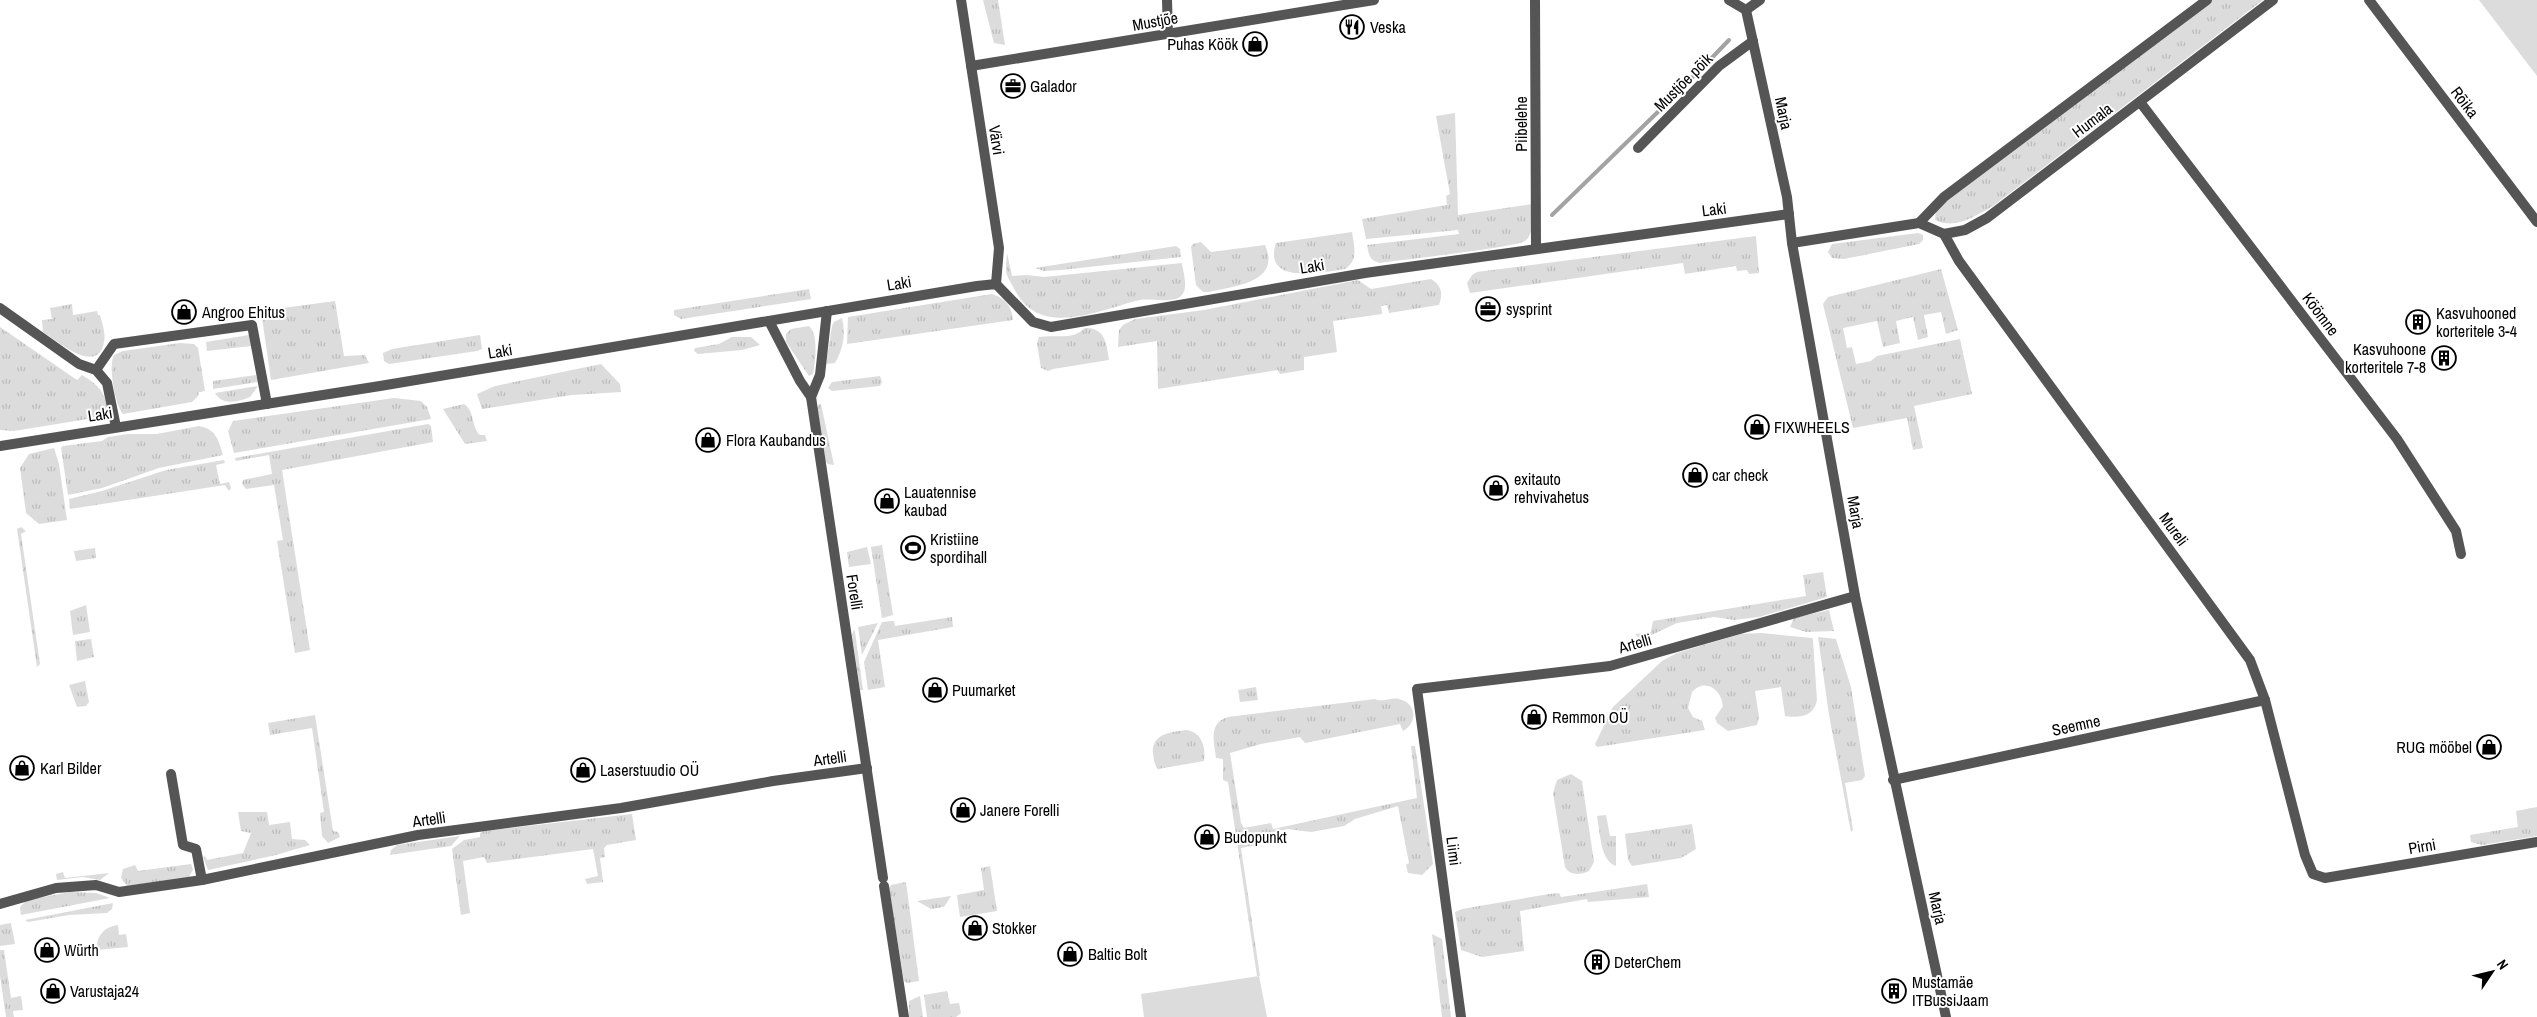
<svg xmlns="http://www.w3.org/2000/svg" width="2537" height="1017" viewBox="0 0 2537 1017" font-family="'Archivo Narrow',sans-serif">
<defs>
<pattern id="grass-tufts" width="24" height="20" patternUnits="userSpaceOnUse" patternTransform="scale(1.25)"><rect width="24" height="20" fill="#dcdcdc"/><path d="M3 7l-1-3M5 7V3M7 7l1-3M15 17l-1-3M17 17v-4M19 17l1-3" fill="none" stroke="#bbb"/></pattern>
</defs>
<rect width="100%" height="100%" fill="#fff"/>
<g fill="url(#grass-tufts)">
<polygon points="983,0 998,0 1005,45 994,43"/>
<path d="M2212 0H2263L1993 206C1975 216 1956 230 1935 220L1936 209Z"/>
<path d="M1455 113 1458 215 1532 204C1532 215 1535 233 1525 241 1518 247 1400 260 1380 263 1369 260 1369 255 1367 245L1459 234 1458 230 1366 239 1362 219 1447 205 1446 196 1450 194 1436 116Z"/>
<path d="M1352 232C1354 246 1359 260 1345 269 1324 272 1262 286 1276 243Z"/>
<polygon points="1918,233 1923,235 1923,240 1919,244 1844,259 1832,258 1828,252 1832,244"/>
<polygon points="1756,236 1759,273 1749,274 1747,270 1737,271 1736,266 1685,274 1683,263 1470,293 1467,283 1472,275 1477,272"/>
<path d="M1201 242 1211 252 1265 245C1282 283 1233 286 1209 292H1203L1196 285 1191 247 1193 244Z"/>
<polygon points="1176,246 1180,249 1181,257 1061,270 1044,271 1035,268"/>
<path d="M1007 253 1012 276 1027 275 1044 277 1182 263C1183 272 1189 289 1181 296 1172 304 1151 298 1140 300 1101 309 1042 339 1016 292 1005 271 1005 277 1007 253Z"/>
<polygon points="1941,269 1958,330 1946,334 1941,312 1924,315 1928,337 1918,340 1913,317 1896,321 1900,343 1883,347 1877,321 1843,328 1847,348 1852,347 1856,364 1871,361 1877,356 1960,339 1972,394 1914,406 1923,448 1913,450 1907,418 1853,428 1823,304 1828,297"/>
<path d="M1431 279C1442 286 1443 293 1439 305L1389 313 1387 305 1381 306 1382 314 1333 321 1337 352 1304 357V370L1280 374 1278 370 1158 389 1157 341 1118 347 1119 330 1123 325 1135 319 1204 310 1358 280 1371 289Z"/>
<polygon points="809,289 811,299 681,319 674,315 674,310"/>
<path d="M992 294C1005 298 1012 306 1013 320L847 344 848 317Z"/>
<polygon points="335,301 344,356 365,355 369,363 271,380 261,311"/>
<path d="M72 304 73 315 97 311 98 315H100C102 323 106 334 104 342 98 377 56 340 43 332L42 320 52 319 50 308Z"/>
<path d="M842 318C846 335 843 349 835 363L826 364 832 326 834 322Z"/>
<path d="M809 326C819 335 815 362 813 374L809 376 786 342V334L791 329Z"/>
<path d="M0 327 77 380 82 375C99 385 109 395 106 416L14 431 0 430Z"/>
<path d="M1085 328C1105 327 1107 345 1109 360L1053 369 1048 371 1041 368 1037 344 1039 337C1056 334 1072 341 1085 328Z"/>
<polygon points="249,335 251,346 207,351 206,342"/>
<polygon points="480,335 482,349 477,351 389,364 384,361 383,353 392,349"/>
<polygon points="732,337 751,337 760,345 742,350 698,354 694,351 695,348 719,344"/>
<path d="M180 343 194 344 198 348 205 391 199 392 198 396 192 402 123 414C115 405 108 365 114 355L123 351Z"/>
<polygon points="601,364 620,384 621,392 572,395 482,409 477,394 495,386"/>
<polygon points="256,375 258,382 213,389 213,381"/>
<polygon points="880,376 882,382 880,386 832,391 828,388 832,382"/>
<path d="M258 386 250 397C239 402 222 406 215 393Z"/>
<polygon points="394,398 421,401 427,407 431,419 234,453 228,431 233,421"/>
<path d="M464 404C475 411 471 427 480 435H485L487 441 465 444 443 409Z"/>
<polygon points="819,404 821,404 834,465 828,464 825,461 817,408"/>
<polygon points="428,424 431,426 433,442 282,470 310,650 295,653 277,541 283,540 274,485 246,489 242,484 243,480 272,474 269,455 236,461 235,458"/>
<path d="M199 426C216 429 219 441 223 455L159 468 102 488 68 495 61 448 63 446 102 441 108 437 128 434H157Z"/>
<polygon points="54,448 59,464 67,520 39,524 26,513 20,468 29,454"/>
<polygon points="224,460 225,463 216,465 220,484 229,482 231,488 229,491 225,485 70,509 69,499 102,491 166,470"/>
<polygon points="21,527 26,531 21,534 40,664 37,667 17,529"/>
<polygon points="882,545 893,615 882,618 871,547"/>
<polygon points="867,547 871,564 849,567 847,552"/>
<polygon points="95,548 96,558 76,561 74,551"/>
<polygon points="1823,572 1827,597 1759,617 1734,620 1714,617 1677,623 1641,640 1635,634 1651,632 1653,621 1806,596 1803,575"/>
<polygon points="86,605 90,632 73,635 70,611"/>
<polygon points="1829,610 1834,631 1806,632 1790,627 1794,618"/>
<polygon points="952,617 953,627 878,640 885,687 868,690 864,662 882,622 894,621 895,626"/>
<polygon points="878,623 862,655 858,627"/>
<polygon points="854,629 855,632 863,690 860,690 852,635"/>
<path d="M1761 633 1812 638 1813 640 1817 700C1814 717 1799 718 1785 716L1781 687 1755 691 1759 717 1757 725 1728 731 1717 723 1715 718 1723 706C1721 689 1705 678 1692 692L1688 708 1693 717 1702 721 1705 730 1597 747 1595 744 1613 707 1662 661 1677 653 1741 634Z"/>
<polygon points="1818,637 1836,639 1851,687 1865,776 1862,780 1845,783 1853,830 1851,832 1829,715"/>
<polygon points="91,639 94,657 77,661 75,641"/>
<polygon points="85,681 89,702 86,706 77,707 69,685"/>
<polygon points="1256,687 1258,700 1240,702 1238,690"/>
<path d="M1375 699C1383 703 1391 697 1399 699 1418 704 1417 723 1403 731L1400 724 1305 743 1300 737 1261 744 1230 753 1241 823 1244 828 1271 823 1273 829 1417 798 1411 746H1415L1433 864 1422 875 1408 873 1406 865 1409 863 1398 806 1355 819 1344 826 1311 832 1288 829 1254 836 1255 845 1241 848 1260 976H1257L1228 782 1223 780V759L1216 758C1214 742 1208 723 1228 717Z"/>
<polygon points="315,715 333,831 338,832 340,837 328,843 322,836 320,813 324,812 312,728 270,735 268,723"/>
<path d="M1187 730C1202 733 1206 747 1204 761L1158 769C1154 764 1154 760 1153 754 1151 733 1172 732 1187 730Z"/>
<path d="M1571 774 1582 781 1594 862 1589 871C1580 875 1570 876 1565 867L1553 793 1557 780Z"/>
<polygon points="2537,807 2537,836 2482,845 2471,842 2470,835 2518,827 2516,811"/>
<polygon points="238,812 267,812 269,825 290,822 292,839 305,840 310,845 276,855 208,870 203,857 205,856 207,860 243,853 251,833 241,831"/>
<polygon points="632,814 636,840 607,845 604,848 605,857 600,858 603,882 587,884 585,879 598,876 593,849 487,863 484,857 463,861 470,913 461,915 452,849 464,840 480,837 480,833 484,831"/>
<path d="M1606 815 1610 836H1616V866C1600 861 1600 831 1597 816Z"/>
<polygon points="1692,824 1696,849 1681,858 1632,866 1628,860 1625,834"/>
<polygon points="460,836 451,846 390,855 391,850 397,845"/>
<polygon points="191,864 193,870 189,877 127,886 121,878 123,869 135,865 138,871"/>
<polygon points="990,866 997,911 960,917 957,895 984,890 981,868"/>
<polygon points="63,872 65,878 109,873 100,880 83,877 57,880 56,874"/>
<polygon points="906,882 919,981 907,983 904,981 889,889 891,885"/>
<polygon points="1647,884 1649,897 1588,902 1587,899 1520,911 1524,951 1482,957 1461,950 1455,912 1462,909 1549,894 1559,893 1561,897"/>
<polygon points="70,892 96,893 110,898 21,915 20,907 27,900"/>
<polygon points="951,896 944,907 931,909 917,901"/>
<polygon points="113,903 112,909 107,913 69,915 28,922 25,920"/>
<polygon points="11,923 15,944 0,946 0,925"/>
<path d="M118 925 119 935 126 934 128 947 97 950C96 936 104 927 118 925Z"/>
<polygon points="1432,934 1442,939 1451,1017 1442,1017"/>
<polygon points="0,950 4,950 11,998 21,996 23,1010 13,1011 14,1017 6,1017 0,976"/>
<polygon points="947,991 950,1004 959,1003 961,1013 956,1017 927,1017 924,995"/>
<polygon points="920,996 923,1017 909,1017 909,1001"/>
</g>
<g fill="#dcdcdc">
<polygon points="2479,0 2537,0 2537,76"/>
<polygon points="1259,976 1267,1017 1144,1017 1141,994"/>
</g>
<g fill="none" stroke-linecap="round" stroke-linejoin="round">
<g stroke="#a3a3a3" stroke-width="4">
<polyline points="1705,65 1729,40"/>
<polyline points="1670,99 1697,73"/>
<polyline points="1552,215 1665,105"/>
</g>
<g stroke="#555" stroke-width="10">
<polyline points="961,0 999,248 996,284"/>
<polyline points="1167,0 1168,33"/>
<polyline points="1535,0 1536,248"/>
<polyline points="1729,0 1746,10"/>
<polyline points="2369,0 2537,222"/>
<polyline points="1746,10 1787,197 1792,243 1855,596 1946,1017"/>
<polyline points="1746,10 1760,0"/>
<polyline points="971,66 1374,0"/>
<polyline points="2140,102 2397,439 2456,531 2461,554"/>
<polyline points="1638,148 1719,66 1753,41"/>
<polyline points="1919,223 1944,197 2207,0"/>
<polyline points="1944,234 1959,261 2250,660 2265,700 2305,855 2313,874 2325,878 2537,842"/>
<polyline points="1792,243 1919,223 1944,234 1965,230 1987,218 2273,0"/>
<polyline points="0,308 79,364 96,370 107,383 116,427"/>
<polyline points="769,321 800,381 811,397 883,878"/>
<polyline points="96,370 114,344 252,325 267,404"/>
<polyline points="811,397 820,375 827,311"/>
<polyline points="0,446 380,386 977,286 996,284 1033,322 1051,327 1365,273 1789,214"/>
<polyline points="171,774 183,845 196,849 202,880"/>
<polyline points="1893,780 2265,700"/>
<polyline points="884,886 904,1017"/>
<polyline points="0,904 56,888 96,885 119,892 202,880 418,835 621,808 773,781 867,768"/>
<polyline points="1461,1017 1417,689 1610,666 1855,596"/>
</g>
</g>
<defs>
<g id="restaurant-ring" transform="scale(1.25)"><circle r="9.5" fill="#fff" stroke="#000" stroke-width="1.5"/><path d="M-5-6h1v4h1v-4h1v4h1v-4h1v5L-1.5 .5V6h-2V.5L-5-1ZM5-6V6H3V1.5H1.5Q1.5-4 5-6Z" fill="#000"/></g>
<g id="shop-ring" transform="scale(1.25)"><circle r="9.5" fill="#fff" stroke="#000" stroke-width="1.5"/><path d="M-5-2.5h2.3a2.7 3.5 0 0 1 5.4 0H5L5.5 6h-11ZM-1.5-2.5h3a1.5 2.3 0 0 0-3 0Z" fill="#000"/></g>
<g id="office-ring" transform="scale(1.25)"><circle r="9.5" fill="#fff" stroke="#000" stroke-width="1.5"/><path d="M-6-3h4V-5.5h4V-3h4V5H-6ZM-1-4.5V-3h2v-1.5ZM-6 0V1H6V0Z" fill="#000"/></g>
<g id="building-ring" transform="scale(1.25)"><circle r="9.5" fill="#fff" stroke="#000" stroke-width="1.5"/><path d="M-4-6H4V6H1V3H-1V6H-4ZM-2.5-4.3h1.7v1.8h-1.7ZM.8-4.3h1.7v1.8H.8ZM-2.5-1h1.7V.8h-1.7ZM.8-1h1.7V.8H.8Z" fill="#000"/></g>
<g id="stadium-ring" transform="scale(1.25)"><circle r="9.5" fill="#fff" stroke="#000" stroke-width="1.5"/><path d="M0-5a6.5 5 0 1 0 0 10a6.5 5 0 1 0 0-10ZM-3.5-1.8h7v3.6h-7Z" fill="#000"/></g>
</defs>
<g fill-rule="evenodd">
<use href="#restaurant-ring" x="1352" y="27"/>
<use href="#shop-ring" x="1255" y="44"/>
<use href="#office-ring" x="1013" y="86"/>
<use href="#office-ring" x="1488" y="309"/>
<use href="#shop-ring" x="184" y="312"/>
<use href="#building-ring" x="2418" y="322"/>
<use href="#building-ring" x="2444" y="358"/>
<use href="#shop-ring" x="1757" y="427"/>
<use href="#shop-ring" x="708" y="440"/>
<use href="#shop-ring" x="1695" y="475"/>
<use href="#shop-ring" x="1496" y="488"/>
<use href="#shop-ring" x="887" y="501"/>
<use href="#stadium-ring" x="913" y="548"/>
<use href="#shop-ring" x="935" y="690"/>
<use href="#shop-ring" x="1534" y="717"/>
<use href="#shop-ring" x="2489" y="747"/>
<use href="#shop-ring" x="22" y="768"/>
<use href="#shop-ring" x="583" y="770"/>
<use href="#shop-ring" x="963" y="810"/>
<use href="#shop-ring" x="1207" y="837"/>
<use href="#shop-ring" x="975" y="928"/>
<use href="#shop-ring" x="47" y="950"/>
<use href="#shop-ring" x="1070" y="954"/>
<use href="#building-ring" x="1597" y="962"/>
<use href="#shop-ring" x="53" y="991"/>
<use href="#building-ring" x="1894" y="991"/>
</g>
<g text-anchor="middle" stroke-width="4" stroke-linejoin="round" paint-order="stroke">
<g font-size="16" fill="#000" stroke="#fff">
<text transform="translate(1155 21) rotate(-10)" y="6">Mustjõe</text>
<text transform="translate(1683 82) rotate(-45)" y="6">Mustjõe põik</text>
<text transform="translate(2465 102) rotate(53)" y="6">Rõika</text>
<text transform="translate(1784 113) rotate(78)" y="6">Marja</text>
<text transform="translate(2092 120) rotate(-37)" y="6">Humala</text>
<text transform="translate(1521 124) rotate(-90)" y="6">Piibelehe</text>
<text transform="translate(997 140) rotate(81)" y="6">Värvi</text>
<text transform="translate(1714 209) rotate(-7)" y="6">Laki</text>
<text transform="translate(1312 266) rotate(-9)" y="6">Laki</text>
<text transform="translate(899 283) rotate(-9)" y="6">Laki</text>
<text transform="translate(2321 314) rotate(53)" y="6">Köömne</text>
<text transform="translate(500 351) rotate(-9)" y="6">Laki</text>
<text transform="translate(100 414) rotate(-9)" y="6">Laki</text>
<text transform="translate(1856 512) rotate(80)" y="6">Marja</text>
<text transform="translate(2174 529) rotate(54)" y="6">Mureli</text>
<text transform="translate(855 592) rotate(81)" y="6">Forelli</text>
<text transform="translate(1635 643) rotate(-16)" y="6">Artelli</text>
<text transform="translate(2076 725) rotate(-12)" y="6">Seemne</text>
<text transform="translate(830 758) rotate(-8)" y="6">Artelli</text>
<text transform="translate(429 819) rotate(-8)" y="6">Artelli</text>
<text transform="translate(2422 846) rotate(-10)" y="6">Pirni</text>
<text transform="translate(1454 851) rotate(83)" y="6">Liimi</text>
<text transform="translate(1938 908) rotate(77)" y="6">Marja</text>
</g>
<g font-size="16" fill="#000" stroke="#fff" text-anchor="start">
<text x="1370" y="33">Veska</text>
<text x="1238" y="50" text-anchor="end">Puhas Köök</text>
<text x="1030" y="92">Galador</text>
<text x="1506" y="315">sysprint</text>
<text x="202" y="318">Angroo Ehitus</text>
<text x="2436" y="319">Kasvuhooned<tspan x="2436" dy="18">korteritele 3-4</tspan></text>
<text x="2426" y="355" text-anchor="end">Kasvuhoone<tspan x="2426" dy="18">korteritele 7-8</tspan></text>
<text x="1774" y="433">FIXWHEELS</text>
<text x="726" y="446">Flora Kaubandus</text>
<text x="1712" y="481">car check</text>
<text x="1514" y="485">exitauto<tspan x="1514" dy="18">rehvivahetus</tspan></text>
<text x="904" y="498">Lauatennise<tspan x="904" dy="18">kaubad</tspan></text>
<text x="930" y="545">Kristiine<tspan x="930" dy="18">spordihall</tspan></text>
<text x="952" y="696">Puumarket</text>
<text x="1552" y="723">Remmon OÜ</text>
<text x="2472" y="753" text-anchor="end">RUG mööbel</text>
<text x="40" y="774">Karl Bilder</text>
<text x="600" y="776">Laserstuudio OÜ</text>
<text x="980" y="816">Janere Forelli</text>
<text x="1224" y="843">Budopunkt</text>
<text x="992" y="934">Stokker</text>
<text x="64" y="956">Würth</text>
<text x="1088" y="960">Baltic Bolt</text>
<text x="1614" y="968">DeterChem</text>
<text x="1912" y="988">Mustamäe<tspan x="1912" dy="18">ITBussiJaam</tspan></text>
<text x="70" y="997">Varustaja24</text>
</g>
</g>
<g transform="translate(2492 972) rotate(55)" stroke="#ffffff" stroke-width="4" paint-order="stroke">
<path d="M0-4L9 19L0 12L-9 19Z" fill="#000000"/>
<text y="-8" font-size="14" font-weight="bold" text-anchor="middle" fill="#000000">N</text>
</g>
</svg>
